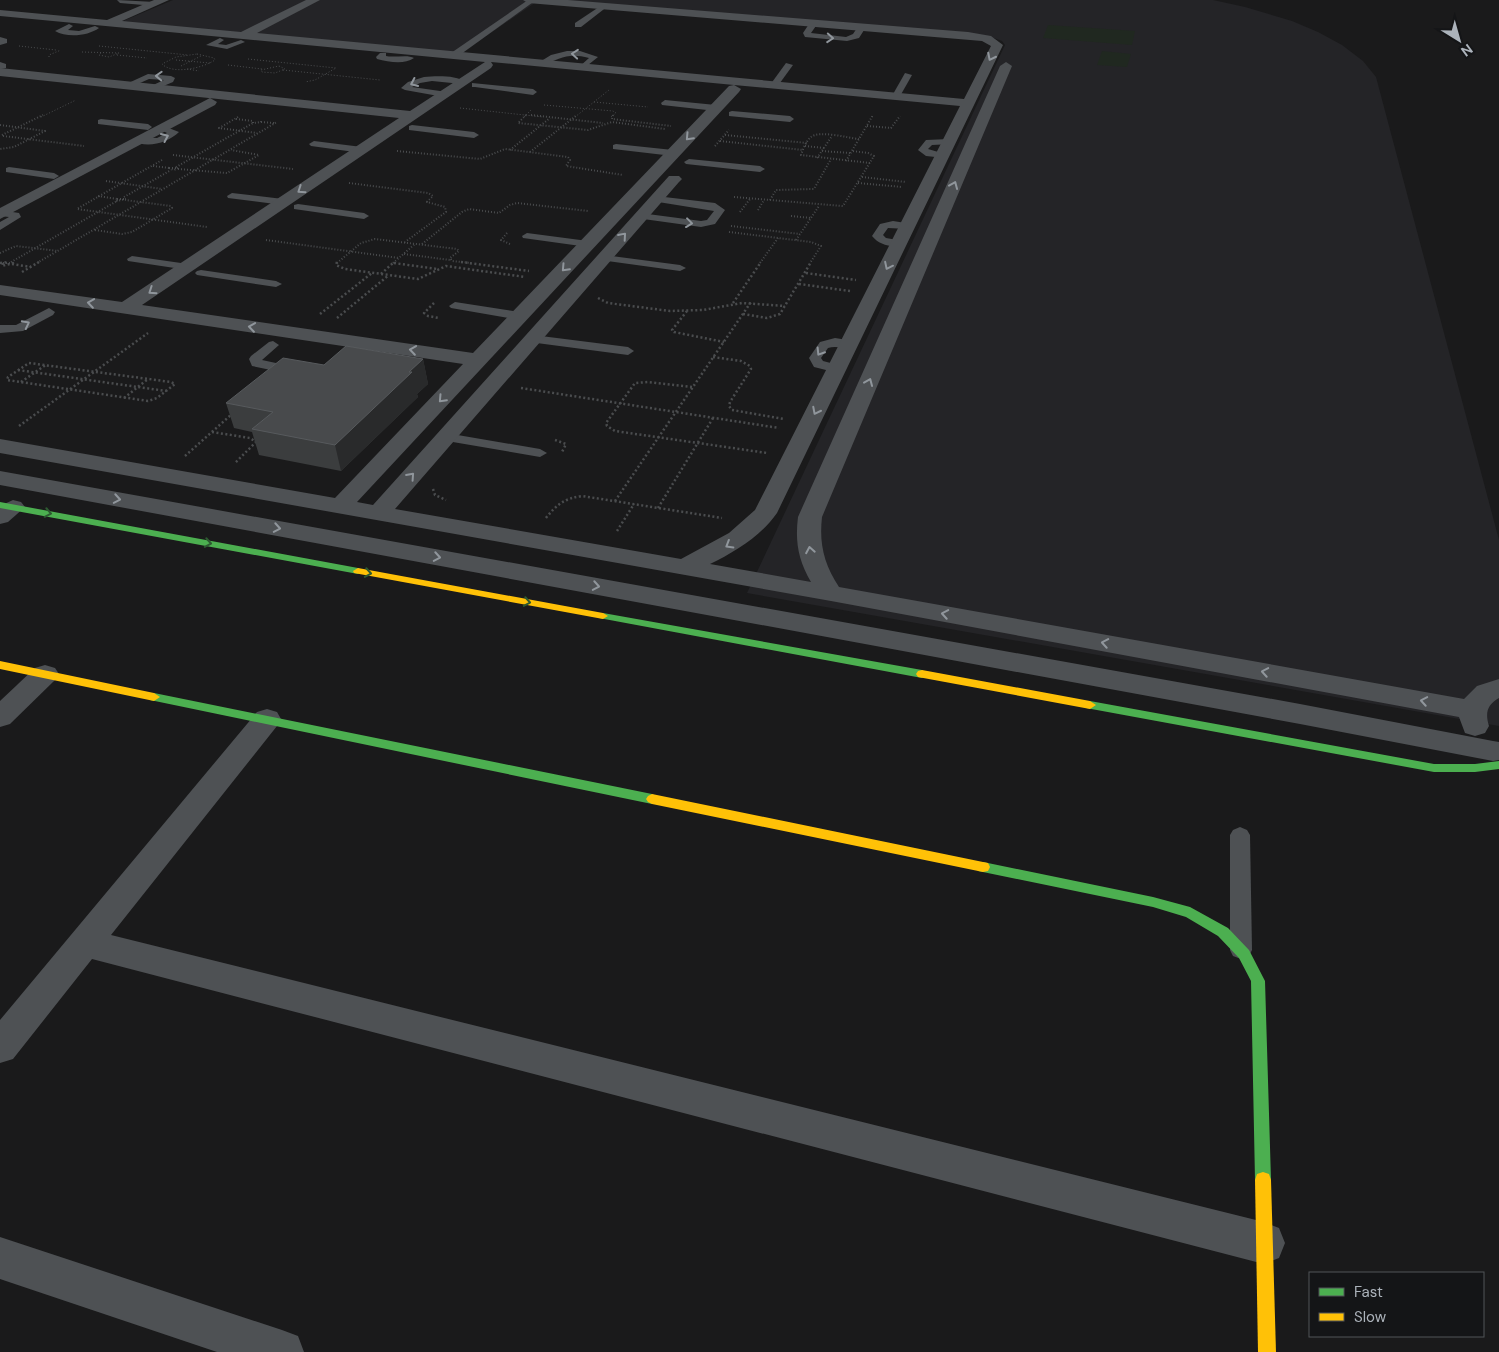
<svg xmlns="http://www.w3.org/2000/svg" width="1499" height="1352" viewBox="0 0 1499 1352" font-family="'DM Sans',sans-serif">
<rect width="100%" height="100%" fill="#1a1a1b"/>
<g fill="#242427">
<polygon points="173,0 539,0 457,56 116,24"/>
<polygon points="552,0 1213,0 1245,7 1292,21 1318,32 1342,45 1363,61 1376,77 1499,540 1499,726 747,593 1005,45 1002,41 991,37"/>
</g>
<g fill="#202820">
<polygon points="1048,25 1135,31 1132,45 1043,38"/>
<polygon points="1102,51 1131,54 1127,67 1097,65"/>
</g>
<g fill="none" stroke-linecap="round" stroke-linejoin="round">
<g stroke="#4a4c4e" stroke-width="1" stroke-dasharray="1 2" stroke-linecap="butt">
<polyline points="19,46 56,50"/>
<polyline points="99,46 188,55"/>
<polyline points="82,52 119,53 109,57 99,55 101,53"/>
<path d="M197 54 214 58 215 60C203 68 173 75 162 64L176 57Z"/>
<polyline points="117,55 147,58"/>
<polyline points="49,57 49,55 61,50"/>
<polyline points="248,59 336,68 315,80 305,82"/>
<polyline points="176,60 210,63"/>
<polyline points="228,65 262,69"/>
<polyline points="181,66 201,56"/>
<polygon points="279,66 285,69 275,73 262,72 261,70"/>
<polyline points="187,69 199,71"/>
<polyline points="283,70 380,80"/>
<polyline points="594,102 648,107"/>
<polyline points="544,105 613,111 616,113 611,117"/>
<polyline points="460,108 543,117"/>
<polyline points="41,117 76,100"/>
<polyline points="524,117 531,110"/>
<polyline points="575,117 609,90"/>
<polyline points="872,117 873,115"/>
</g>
<g stroke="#4a4c4e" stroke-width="2" stroke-dasharray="1 2" stroke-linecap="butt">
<polyline points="526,115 518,123 588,130 612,122 665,129"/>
<polyline points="531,115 603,123"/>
<polyline points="613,115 612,119 671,126"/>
<polyline points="238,117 219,128 257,133"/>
<polyline points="236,119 253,121 253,123 261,122 261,120"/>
<polyline points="261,122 274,123"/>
<polyline points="0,125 45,131 14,147 0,149"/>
<polyline points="867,126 891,128 900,116"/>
<polyline points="2,135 43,115"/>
<polyline points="725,135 807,143"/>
<polyline points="3,136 84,146"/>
<path d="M859 139C848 138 820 130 811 137 806 141 803 149 801 155L870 163"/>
<polyline points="720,141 803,150"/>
<polyline points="715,146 729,130"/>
<polyline points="805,146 824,148"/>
<polyline points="510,150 550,118"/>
<polyline points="397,151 480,159 505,149 568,157 570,160 566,166 623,175"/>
<polyline points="822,151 850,153"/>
<polyline points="530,152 577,115"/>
<polyline points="173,155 293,169"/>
<polyline points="817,158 832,136"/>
<polyline points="162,160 77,209 207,227"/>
<polyline points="846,161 873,115"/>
<polyline points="153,166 169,168"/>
<polyline points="176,167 253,123"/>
<polygon points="169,168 178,168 174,170"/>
<polyline points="178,169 227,173 259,155 231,150"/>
<polyline points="862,177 906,182"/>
<polyline points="106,181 162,189"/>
<polyline points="349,183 428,193 433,196 427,202 445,207 446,212 405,242"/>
<polyline points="858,183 902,187"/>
<polyline points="98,196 117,199"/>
<polyline points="124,197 171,170"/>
<polyline points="734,197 843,206 874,156 868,153 852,151"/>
<polygon points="117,199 126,199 117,201"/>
<polyline points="770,200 776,190 814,189 831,159"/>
<polyline points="758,210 764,200"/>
<polyline points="740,212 750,199"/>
<polyline points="791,216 811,218"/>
<polyline points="731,226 800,234"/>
<polyline points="95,230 122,234 132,232 172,208 171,206 125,200"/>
<polyline points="729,232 811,242 821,246 810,263"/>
<polyline points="507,233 501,240 510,244"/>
<polyline points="266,240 399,258"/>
<polyline points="796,240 819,206"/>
<polyline points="422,244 462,212 469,209 499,213 510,205 517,203 588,211"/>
<polyline points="0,253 16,246 58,251"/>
<polyline points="404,254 450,260"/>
<polyline points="11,262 117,201"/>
<polyline points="0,263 13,263 11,263"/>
<polyline points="37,263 277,122"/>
<polyline points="337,263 361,243 375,239 457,249 459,251 450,258 452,261 471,263"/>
<polyline points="393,263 415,244"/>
<polyline points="394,263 397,263"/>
<polyline points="760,263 778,238"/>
</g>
<g stroke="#4a4c4e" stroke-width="2.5" stroke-dasharray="2 2.5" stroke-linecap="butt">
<polyline points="337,262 336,265 345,269 418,279 446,266 525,277"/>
<polyline points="461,262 529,271"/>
<polyline points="0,263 9,262"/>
<polyline points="3,263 2,266 13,263 11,262"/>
<polyline points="394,263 437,269"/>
<polyline points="12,264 31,267"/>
<polyline points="22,272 39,262"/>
<polyline points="806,273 856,280"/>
<polyline points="381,274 394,262"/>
<polyline points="799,284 850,291"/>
<polyline points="598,298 608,303 670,311 703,310 742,303 785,306"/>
<polyline points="434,303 424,313 428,316 439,318"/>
<polyline points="733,303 761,262"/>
<polyline points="687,311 672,330 674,332 724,342"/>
<polyline points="320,314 372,273"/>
<polyline points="743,314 767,318 780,314 811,262"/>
<polyline points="337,318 389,275"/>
<polyline points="713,357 741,361 750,366 751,369 730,402 729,406 732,410 784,419"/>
<polygon points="29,363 171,382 175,384 157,398 148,401 7,380 8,377"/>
<polyline points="18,370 166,391"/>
<polyline points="21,382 47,364"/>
<polyline points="692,387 648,382 635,383 606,423 607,426 615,431 767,453"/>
<polyline points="521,388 779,428"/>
<polyline points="124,398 148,379"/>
<polyline points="19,426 148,333"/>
<polyline points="212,432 250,438 256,442 235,463"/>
<polyline points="555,440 566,444 562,452"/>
<polyline points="185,456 232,414"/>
<polyline points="433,489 435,495 446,500"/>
<polyline points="615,501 751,302"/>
<polyline points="658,508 713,418"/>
<path d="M546 518C556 505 565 498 582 496L722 518"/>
<polyline points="617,531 634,504"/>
</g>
<g fill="#4e5154" fill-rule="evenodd">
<polygon points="117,0 155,2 158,4 155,6 120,3"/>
<polygon points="528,0 536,0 457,57 451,57 451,53"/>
<polygon points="602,5 608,6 581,27 575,27 575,23"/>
<polygon points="811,21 818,23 811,33 846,37 853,34 859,25 866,27 859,38 847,41 805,37 803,33"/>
<path d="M69 24 73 26 68 30 79 31 95 26 99 28C88 36 67 38 55 31Z"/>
<polygon points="0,37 7,39 7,43 0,45"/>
<polygon points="220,38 224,40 218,44 226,45 241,40 245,42 227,49 206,45"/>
<path d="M567 51H580L598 57 583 69 579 67 589 58C568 52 560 59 542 65L538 63 551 55Z"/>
<path d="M380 53H386V56C394 58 408 54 414 58 404 65 389 62 377 59L376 57Z"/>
<polygon points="0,62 6,64 6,68 0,69"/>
<polygon points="786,63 793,65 777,87 771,87 770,85"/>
<polygon points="905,73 912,75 899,98 893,98 892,96"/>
<polygon points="148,74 171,76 175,78 173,82 154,90 150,88 151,86 164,80 149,79 131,87 124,85"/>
<path d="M424 77C436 76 456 75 466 82L462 84 432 81 420 83 412 87 447 92 448 94 444 97 405 90 401 88 408 82Z"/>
<polygon points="472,83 533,89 537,92 533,95 475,87 472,87"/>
<polygon points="665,100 716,105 720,108 716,111 662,105 661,103"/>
<polygon points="732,111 790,116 794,119 790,122 729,116 729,112"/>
<polygon points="101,119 148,124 152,127 148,130 98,124 98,120"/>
<path d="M161 125 179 132C169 142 146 150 133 140L138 137 157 138 167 133 157 128Z"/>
<polygon points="412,125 474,132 479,135 474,138 409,130 409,126"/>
<polygon points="949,139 952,140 952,144 932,145 928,149 945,154 945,158 926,156 918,150 926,140"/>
<polygon points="314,141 362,147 367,150 362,153 311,146 309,144"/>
<polygon points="616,144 673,150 678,153 673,156 613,149 613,145"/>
<polygon points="689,159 760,166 765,169 760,172 686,164 684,162"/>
<polygon points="9,167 54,173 59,176 54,179 6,172 6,168"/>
<polygon points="232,193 283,199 288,202 283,205 228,198 227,196"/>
<polygon points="656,196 715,203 725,210 715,224 701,227 636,218 635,216 640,213 701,221 707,220 714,211 652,201 651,199"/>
<polygon points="298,204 364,213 369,216 364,219 294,209 294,205"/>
<polygon points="0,210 19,213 21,217 0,230 0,222 9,217 0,216"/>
<path d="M893 221 912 224 913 226 908 229 888 228 883 235 886 238 903 241 904 243 903 245C892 248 879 245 872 236L880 224Z"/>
<polygon points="527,233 588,241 593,244 588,247 523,238 522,236"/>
<polygon points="604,255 680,265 686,268 680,271 600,260 599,258"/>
<polygon points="132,256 188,264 194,267 188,270 128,261 127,259"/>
<polygon points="201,270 276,281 282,284 276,287 197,275 195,273 197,271"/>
<polygon points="455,302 520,312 526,316 520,320 451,308 449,306"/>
<polygon points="49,308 55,312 53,315 23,331 0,333 0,325 16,325"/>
<polygon points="533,335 628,347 634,351 628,355 529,342 527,339 529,336"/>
<path d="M835 338 854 341 856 344C850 351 837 345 828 348L821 358 823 361 842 366 844 369 842 372 838 373 814 367 809 358 820 342Z"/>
<polygon points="273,341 279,345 262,360 299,368 301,371 299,374 295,375 252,366 249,359 251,356 269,342"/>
<polygon points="446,433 540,449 547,453 540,457 441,440 439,437"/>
<polygon points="1240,827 1247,830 1250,835 1252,950 1249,956 1241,959 1233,956 1230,950 1230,835 1233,830"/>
</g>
<g fill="#4e5154" fill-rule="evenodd">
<path d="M154 0H169L122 21 241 32 306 0H320L257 33 964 99 991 46 982 41 528 3 523 0H568L968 32 991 36 1003 45 777 513C761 536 735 552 710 564L811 582C798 560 795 541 798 517L1000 66 1006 62 1012 66 822 517C819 544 824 564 839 587L1464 699 1477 686 1499 679V698C1487 705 1485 713 1489 726L1485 733 1475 736 1465 733 1459 717 831 601 0 453V439L335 498 463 364 0 295V285L122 302 399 118 0 76V68L410 111 485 62 0 16V10L107 20ZM491 62 734 85 729 86 473 353 142 305 491 68 493 65ZM734 85 960 106 755 510 729 533 681 559 395 509 679 182 682 179 679 176H669L373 505 357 502 739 92 741 89Z"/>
<polygon points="210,98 217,102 215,105 0,219 0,208"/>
<polygon points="0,471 1300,704 1493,741 1499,742 1499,760 1493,761 1300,724 0,485"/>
<polygon points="13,500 21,502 25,507 8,522 0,524 0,506"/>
<polygon points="45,665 55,668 59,674 55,680 10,724 0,727 0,701 35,668"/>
<polygon points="267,709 277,712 281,719 277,726 111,935 1264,1222 1279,1228 1285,1243 1279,1258 1264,1264 92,959 13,1059 0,1063 0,1020 257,712"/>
<polygon points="0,1237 282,1330 298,1336 304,1352 217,1352 0,1279"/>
</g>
<g fill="#4caf50" fill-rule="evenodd">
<polygon points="0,502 358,568 363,571 358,574 0,508"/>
<polygon points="603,613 922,670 928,674 922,678 599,618 598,616"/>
<polygon points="154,693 652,794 656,796 658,799 656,802 652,804 150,700 148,697"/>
<polygon points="1090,701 1434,764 1475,764 1499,761 1499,769 1475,772 1434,772 1086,708 1084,705"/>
<polygon points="983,862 1153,897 1190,907 1228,928 1249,950 1265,981 1271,1180 1269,1186 1263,1188 1257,1186 1255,1180 1251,981 1239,958 1218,936 1186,917 1153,907 978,871 976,867 978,863"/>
</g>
<g fill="#ffc107" fill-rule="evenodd">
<polygon points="358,568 603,613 608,616 603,619 354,573 353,571"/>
<polygon points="0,661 154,693 160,697 154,701 0,669"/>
<polygon points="922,670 1090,701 1096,705 1090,709 918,677 916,674 918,671"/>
<polygon points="652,794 983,862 988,863 990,867 988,871 983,872 652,804 648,802 646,799 648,796"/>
<polygon points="1263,1172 1269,1174 1271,1180 1276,1352 1258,1352 1255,1180 1257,1174"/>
</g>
</g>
<polygon fill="#3b3d3e" points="423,359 428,384 417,394 418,397 341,471 259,455 252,432 234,428 226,403 324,365"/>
<polygon fill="#292a2b" points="423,359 428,384 417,394 418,397 341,471 335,445 409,372"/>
<polygon fill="#484a4c" stroke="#575a5d" points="346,346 423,359 409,372 412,372 335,445 252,429 273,412 226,403 283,358 324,365"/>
<defs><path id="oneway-chevron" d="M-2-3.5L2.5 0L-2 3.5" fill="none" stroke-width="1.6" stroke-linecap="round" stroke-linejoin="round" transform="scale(1.25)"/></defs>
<g stroke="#90969c">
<use href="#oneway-chevron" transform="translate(830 38) rotate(4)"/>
<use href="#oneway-chevron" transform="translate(575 54) rotate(-175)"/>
<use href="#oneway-chevron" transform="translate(991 57) rotate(117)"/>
<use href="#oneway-chevron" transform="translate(159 76) rotate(-178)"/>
<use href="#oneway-chevron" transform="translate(414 83) rotate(155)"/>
<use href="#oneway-chevron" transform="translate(165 137) rotate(-24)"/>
<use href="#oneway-chevron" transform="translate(689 137) rotate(133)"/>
<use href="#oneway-chevron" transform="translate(954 185) rotate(-67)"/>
<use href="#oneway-chevron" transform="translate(301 190) rotate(146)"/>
<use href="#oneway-chevron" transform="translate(689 223) rotate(7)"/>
<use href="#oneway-chevron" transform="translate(623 236) rotate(-49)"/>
<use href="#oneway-chevron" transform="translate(888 266) rotate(116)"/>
<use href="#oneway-chevron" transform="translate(565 268) rotate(133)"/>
<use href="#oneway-chevron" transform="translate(152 291) rotate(146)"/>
<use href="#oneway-chevron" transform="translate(91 303) rotate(-172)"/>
<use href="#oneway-chevron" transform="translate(26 324) rotate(-27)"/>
<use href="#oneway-chevron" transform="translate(252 327) rotate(-172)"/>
<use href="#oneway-chevron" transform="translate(413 350) rotate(-172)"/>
<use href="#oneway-chevron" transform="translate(820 352) rotate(122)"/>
<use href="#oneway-chevron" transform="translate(869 382) rotate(-67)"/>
<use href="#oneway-chevron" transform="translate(442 399) rotate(133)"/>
<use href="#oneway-chevron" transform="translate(816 411) rotate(117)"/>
<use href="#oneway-chevron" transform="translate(411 476) rotate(-48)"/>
<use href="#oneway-chevron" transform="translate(117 499) rotate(10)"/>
<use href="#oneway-chevron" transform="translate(277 528) rotate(10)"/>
<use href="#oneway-chevron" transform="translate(729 545) rotate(149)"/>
<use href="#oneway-chevron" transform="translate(810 550) rotate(-100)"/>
<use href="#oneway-chevron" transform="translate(437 557) rotate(10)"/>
<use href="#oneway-chevron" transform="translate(596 586) rotate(10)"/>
<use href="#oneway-chevron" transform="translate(945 614) rotate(-170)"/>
<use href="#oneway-chevron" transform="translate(1105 643) rotate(-170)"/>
<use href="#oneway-chevron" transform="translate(1265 672) rotate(-170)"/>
<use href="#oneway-chevron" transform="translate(1424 701) rotate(-170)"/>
</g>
<g stroke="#2d5a31">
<use href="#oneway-chevron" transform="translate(48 513) rotate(11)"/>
<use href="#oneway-chevron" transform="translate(208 543) rotate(10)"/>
<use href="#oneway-chevron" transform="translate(368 573) rotate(10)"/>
<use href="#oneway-chevron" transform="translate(527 602) rotate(10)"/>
</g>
<rect x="1309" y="1272" width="175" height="65" fill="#141517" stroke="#515459"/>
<rect x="1319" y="1288" width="25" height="8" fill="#4caf50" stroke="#515459"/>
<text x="1354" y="1297" font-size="15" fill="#acb3bb">Fast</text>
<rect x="1319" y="1313" width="25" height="8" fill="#ffc107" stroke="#515459"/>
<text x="1354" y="1322" font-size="15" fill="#acb3bb">Slow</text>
<g transform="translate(1459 40) rotate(143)" stroke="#141517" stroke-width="4" paint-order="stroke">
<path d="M0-4L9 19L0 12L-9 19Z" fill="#acb3bb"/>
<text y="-8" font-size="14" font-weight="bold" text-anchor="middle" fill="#acb3bb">N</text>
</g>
</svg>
